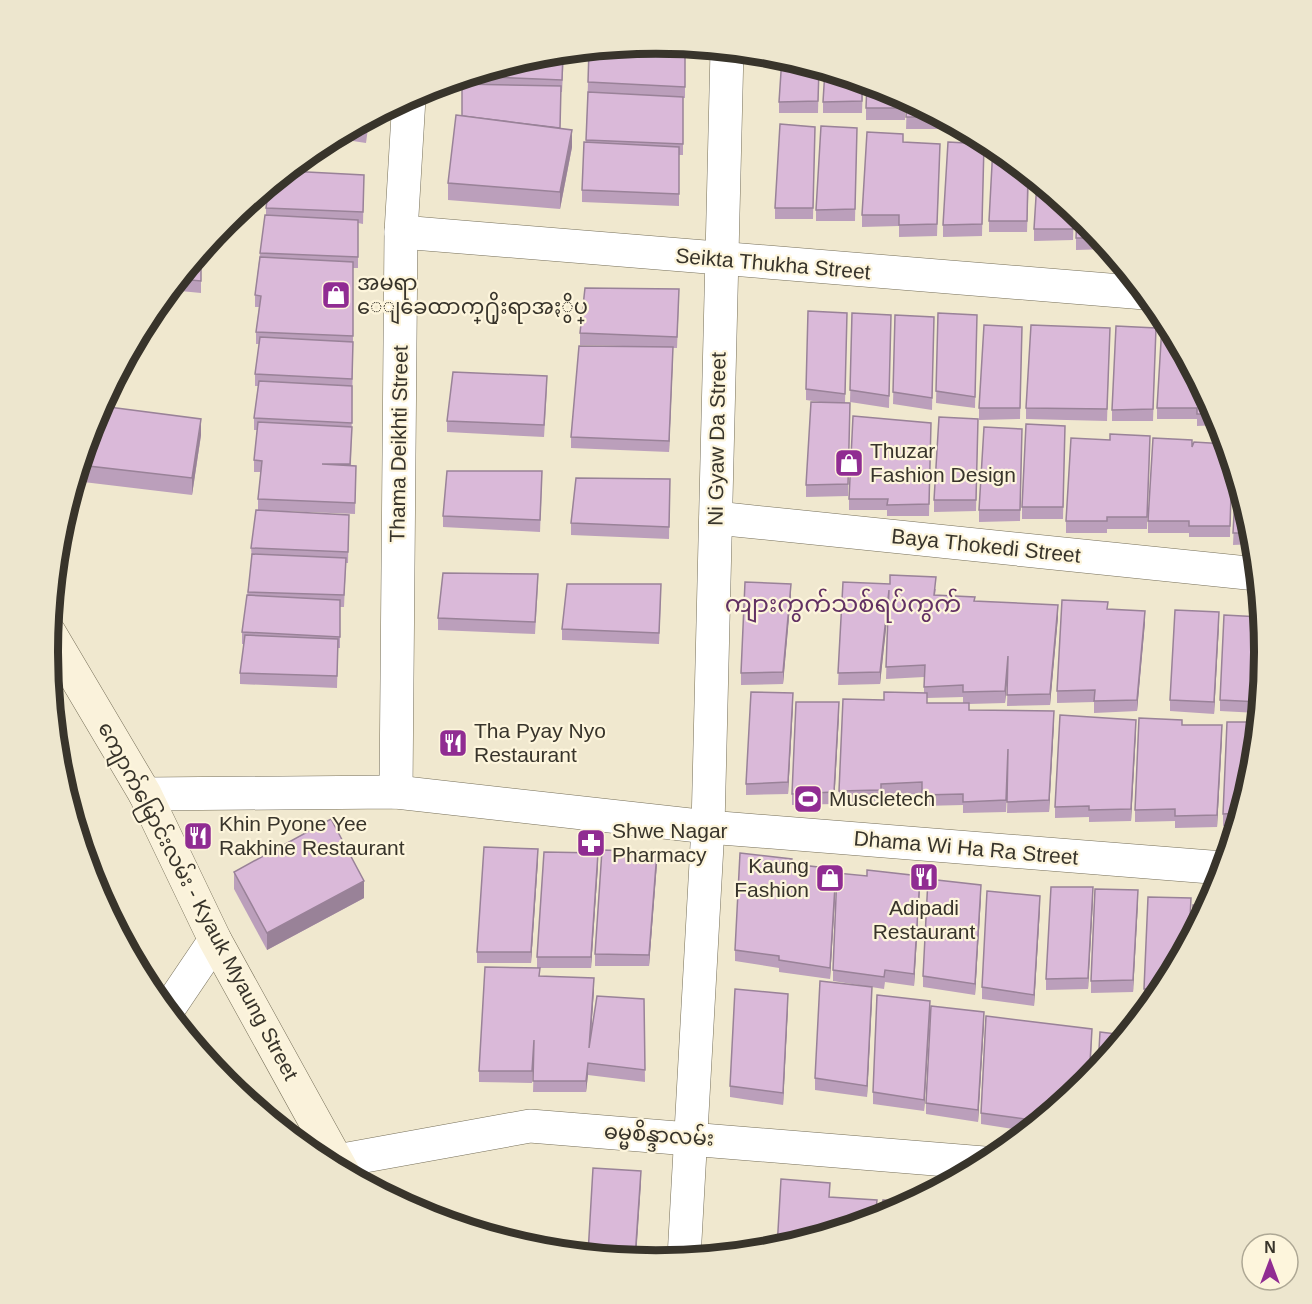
<svg xmlns="http://www.w3.org/2000/svg" width="1312" height="1304" viewBox="0 0 1312 1304" font-family="Arial,'Noto Sans Myanmar',sans-serif">
<rect width="100%" height="100%" fill="#f0e8cf"/>
<g fill="none" stroke-linecap="round" stroke-linejoin="round">
<g stroke="#766f59" stroke-width="34">
<g id="street">
<polyline points="401,232 1145,293"/>
<polyline points="716,518 1257,574"/>
<polyline points="396,792 401,232 409,98"/>
<polyline points="145,794 396,792 708,827 1223,868"/>
<polyline points="167,1011 215,940"/>
<polyline points="337,1161 530,1126 984,1163"/>
<polyline points="684,1258 708,827 727,50"/>
</g>
</g>
<g stroke="#766f59" stroke-width="34">
<polyline id="secondary" points="49,632 145,794 215,940 343,1172"/>
</g>
<use href="#street" stroke="#fff" stroke-width="33"/>
<use href="#secondary" stroke="#faf2db" stroke-width="33"/>
</g>
<g fill="#bb9fbb" fill-rule="evenodd">
<polygon points="685,46 685,98 683,98 683,155 679,155 679,206 582,202 582,190 586,142 588,82"/>
<polygon points="564,53 562,92 561,92 560,128 572,147 560,209 448,200 448,183 462,116 465,77 538,55"/>
<polygon points="819,69 818,113 779,113 779,102"/>
<polygon points="863,82 862,113 823,113 823,102"/>
<polygon points="905,99 905,120 866,120 866,108"/>
<polygon points="907,99 945,120 944,129 906,129"/>
<polygon points="372,117 372,129 368,128 366,143 333,138"/>
<polygon points="815,127 813,219 775,219 775,208"/>
<polygon points="857,128 855,221 816,221 816,210"/>
<polygon points="903,142 940,144 937,236 899,237 899,226 862,227 862,215"/>
<polygon points="984,144 982,236 943,237 943,225"/>
<polygon points="364,175 363,224 358,223 358,268 353,268 353,353 351,466 356,466 355,514 258,510 258,499 261,472 254,472 254,460 257,430 254,430 254,418 258,386 255,386 255,374 259,344 256,344 256,332 259,307 255,307 255,295 260,253 266,215 266,208"/>
<polygon points="1029,175 1027,232 989,232 989,221"/>
<polygon points="1074,211 1073,240 1034,241 1034,229"/>
<polygon points="1087,222 1109,249 1076,250 1076,238"/>
<polygon points="201,252 201,293 170,290"/>
<polygon points="679,300 677,348 673,348 669,452 571,448 571,437 623,346 580,345 580,333"/>
<polygon points="847,313 845,403 850,403 848,496 806,497 806,485 820,402 806,400 806,389"/>
<polygon points="852,313 891,315 889,408 850,402"/>
<polygon points="938,313 977,315 975,408 936,403"/>
<polygon points="895,315 934,317 932,410 893,404"/>
<polygon points="1168,325 1218,419 1220,425 1197,426 1197,419 1157,419 1157,408"/>
<polygon points="1022,327 1020,419 979,420 979,408"/>
<polygon points="1110,328 1107,421 1026,419 1026,408"/>
<polygon points="1156,328 1153,421 1112,421 1112,410"/>
<polygon points="547,388 544,437 447,432 447,421"/>
<polygon points="94,419 201,435 192,495 75,481"/>
<polygon points="978,419 976,511 934,512 934,500"/>
<polygon points="931,423 929,516 887,516 887,510 849,510 849,499"/>
<polygon points="1065,426 1063,519 1022,519 1022,507"/>
<polygon points="1022,429 1020,521 979,522 979,510"/>
<polygon points="1150,436 1147,529 1107,529 1107,533 1066,533 1066,521 1110,440"/>
<polygon points="1192,447 1232,465 1230,537 1189,537 1189,533 1148,533 1148,521"/>
<polygon points="1236,478 1253,534 1254,544 1233,545"/>
<polygon points="670,479 669,539 571,535 571,523"/>
<polygon points="542,483 540,532 443,527 443,516"/>
<polygon points="349,515 348,563 346,563 344,607 340,607 340,648 338,648 337,688 240,684 240,673 244,644 242,644 242,632 252,560 251,548"/>
<path d="M843 582 936 589 935 595 975 601 1058 617 1050 705 1007 706 1008 671 1005 703 969 704V710L1054 722 1049 812 1007 813 1008 775 1006 812 963 813V805L922 806V794L881 795V801L839 803V791L884 700 924 693V677L886 679 888 609 880 684 838 685ZM963 697V703H927V698Z"/>
<polygon points="538,585 535,634 438,630 438,618"/>
<polygon points="791,595 783,684 741,685 741,673"/>
<polygon points="661,596 659,644 562,640 562,629"/>
<polygon points="1108,609 1145,622 1137,711 1094,713 1094,702 1057,703 1057,691"/>
<polygon points="1219,624 1214,714 1170,711 1170,700"/>
<polygon points="1264,651 1258,713 1220,711 1220,700"/>
<polygon points="793,705 788,794 746,795 746,784"/>
<polygon points="839,714 834,804 792,805 792,794"/>
<polygon points="1182,725 1222,737 1217,827 1175,828 1175,821 1135,822 1135,810"/>
<polygon points="1136,731 1131,821 1089,822 1089,817 1055,818 1055,807"/>
<polygon points="1253,771 1236,825 1223,826 1223,814"/>
<polygon points="538,860 531,963 477,963 477,952"/>
<polygon points="657,863 649,966 595,966 595,954"/>
<polygon points="792,864 836,881 830,979 779,972 779,968 735,961 735,950"/>
<polygon points="598,865 591,968 537,968 537,957"/>
<polygon points="234,872 364,898 267,950 234,889"/>
<polygon points="867,876 920,887 914,986 885,982 884,989 833,981 833,970"/>
<polygon points="981,897 975,995 923,987 923,976"/>
<polygon points="1093,899 1088,989 1046,990 1046,979"/>
<polygon points="1138,902 1133,992 1091,993 1091,981"/>
<polygon points="1040,908 1034,1006 982,999 982,987"/>
<polygon points="1191,910 1189,939 1162,990 1153,1000 1144,1001 1144,989"/>
<polygon points="540,976 594,989 591,1037 644,999 645,1082 588,1075 586,1092 533,1092 534,1059 532,1083 479,1082 479,1071"/>
<polygon points="872,999 867,1097 815,1090 815,1078"/>
<polygon points="788,1006 783,1105 730,1097 730,1086"/>
<polygon points="930,1013 924,1111 873,1104 873,1092"/>
<polygon points="984,1023 978,1122 926,1114 926,1103"/>
<polygon points="1092,1040 1090,1078 1086,1083 1027,1131 981,1124 981,1113"/>
</g>
<g fill="#998298">
<polygon points="572,130 572,147 560,209 560,192"/>
<polygon points="673,347 673,358 669,452 669,441"/>
<polygon points="201,419 201,435 192,495 192,478"/>
<polygon points="791,584 791,595 783,684 783,672"/>
<polygon points="889,590 889,602 880,684 880,672"/>
<polygon points="1058,605 1058,617 1050,705 1050,694"/>
<polygon points="1145,611 1145,622 1137,711 1137,700"/>
<polygon points="1219,612 1219,624 1214,714 1214,702"/>
<polygon points="1008,656 1008,667 1005,703 1005,691"/>
<polygon points="793,693 793,705 788,794 788,782"/>
<polygon points="839,702 839,714 834,804 834,792"/>
<polygon points="1054,711 1054,722 1049,812 1049,800"/>
<polygon points="1136,720 1136,731 1131,821 1131,809"/>
<polygon points="1222,725 1222,737 1217,827 1217,815"/>
<polygon points="538,849 538,860 531,963 531,952"/>
<polygon points="657,852 657,863 649,966 649,955"/>
<polygon points="598,853 598,865 591,968 591,957"/>
<polygon points="836,869 836,881 830,979 830,968"/>
<polygon points="920,876 920,887 914,986 914,974"/>
<polygon points="364,881 364,898 267,950 267,933"/>
<polygon points="981,885 981,897 975,995 975,984"/>
<polygon points="1093,887 1093,899 1088,989 1088,978"/>
<polygon points="1138,890 1138,902 1133,992 1133,980"/>
<polygon points="1040,896 1040,908 1034,1006 1034,995"/>
<polygon points="594,978 594,989 589,1059 589,1048"/>
<polygon points="872,987 872,999 867,1097 867,1086"/>
<polygon points="788,994 788,1006 783,1105 783,1093"/>
<polygon points="930,1001 930,1013 924,1111 924,1100"/>
<polygon points="984,1012 984,1023 978,1122 978,1110"/>
<polygon points="588,1063 588,1075 586,1092 586,1081"/>
<polygon points="641,1171 641,1183 636,1258 635,1258"/>
</g>
<g fill="#dab9d9" stroke="#998298" stroke-width="1.5">
<polygon points="656,44 685,46 685,87 588,82 589,50"/>
<polygon points="563,53 562,80 467,76 538,55"/>
<polygon points="782,57 819,68 818,101 779,102"/>
<polygon points="825,70 862,82 862,101 823,102"/>
<polygon points="867,83 889,90 905,98 905,108 866,108"/>
<polygon points="462,84 561,86 560,128 462,116"/>
<polygon points="588,92 683,97 683,144 586,140"/>
<polygon points="907,99 940,117 906,117"/>
<polygon points="456,115 572,130 560,192 448,183"/>
<polygon points="367,120 366,132 350,129"/>
<polygon points="780,124 815,127 813,208 775,208"/>
<polygon points="821,126 857,128 855,209 816,210"/>
<polygon points="867,132 903,134 903,142 940,144 937,224 899,225 899,215 862,215"/>
<polygon points="584,142 679,147 679,194 582,190"/>
<polygon points="948,142 984,144 982,224 943,225"/>
<polygon points="993,146 1028,174 1027,221 989,221"/>
<polygon points="288,171 364,175 363,212 266,208 269,186"/>
<polygon points="1037,181 1073,211 1073,229 1034,229"/>
<polygon points="1077,214 1087,222 1099,238 1076,238"/>
<polygon points="265,215 358,220 358,257 260,253"/>
<polygon points="201,252 201,281 179,279"/>
<polygon points="260,257 353,262 353,336 256,332 261,296 255,295"/>
<polygon points="585,288 679,289 677,337 580,333"/>
<polygon points="808,311 847,313 845,394 806,389"/>
<polygon points="852,313 891,315 889,396 850,390"/>
<polygon points="938,313 977,315 975,397 936,391"/>
<polygon points="895,315 934,317 932,398 893,392"/>
<polygon points="984,325 1022,327 1020,408 979,408"/>
<polygon points="1031,325 1110,328 1107,409 1026,408"/>
<polygon points="1162,325 1168,325 1215,414 1197,414 1197,408 1157,408"/>
<polygon points="1116,326 1156,328 1153,409 1112,410"/>
<polygon points="260,337 353,342 352,379 255,374"/>
<polygon points="579,346 673,347 669,441 571,437"/>
<polygon points="453,372 547,376 544,425 447,421"/>
<polygon points="259,381 352,386 352,423 254,418"/>
<polygon points="811,402 850,403 848,484 806,485"/>
<polygon points="101,406 201,419 192,478 80,465 94,419"/>
<polygon points="853,416 931,423 929,504 887,505 888,499 849,499"/>
<polygon points="939,417 978,419 976,500 934,500"/>
<polygon points="258,422 352,427 350,464 322,464 356,466 355,503 258,499 262,461 254,460"/>
<polygon points="1026,424 1065,426 1063,507 1022,507"/>
<polygon points="984,427 1022,429 1020,510 979,510"/>
<polygon points="1110,434 1150,436 1147,517 1107,517 1107,521 1066,521 1071,438 1110,440"/>
<polygon points="1153,438 1192,440 1192,447 1194,442 1226,444 1232,464 1230,526 1189,526 1189,521 1148,521"/>
<polygon points="447,471 542,471 540,520 443,516"/>
<polygon points="576,478 670,479 669,527 571,523"/>
<polygon points="1236,478 1253,533 1233,533"/>
<polygon points="256,510 349,515 348,552 251,548"/>
<polygon points="252,554 346,558 344,595 248,592"/>
<polygon points="443,573 538,574 535,622 438,618"/>
<polygon points="890,575 936,577 934,595 975,597 974,601 1058,605 1050,694 1007,695 1008,656 1005,691 963,692 963,685 924,687 925,665 886,667 889,590 880,672 838,673 843,582 890,584"/>
<polygon points="745,582 791,584 783,672 741,673"/>
<polygon points="567,584 661,584 659,633 562,629"/>
<polygon points="247,595 340,600 340,637 242,632"/>
<polygon points="1062,600 1108,602 1107,609 1145,611 1137,700 1094,701 1095,690 1057,691"/>
<polygon points="1175,610 1219,612 1214,702 1170,700"/>
<polygon points="1224,615 1261,617 1264,648 1260,702 1220,700"/>
<polygon points="245,635 338,639 337,676 240,673"/>
<polygon points="751,692 793,693 788,782 746,784"/>
<polygon points="884,692 927,693 927,703 969,703 969,710 1054,711 1049,800 1007,802 1008,749 1006,800 963,802 963,794 922,795 922,782 881,784 881,790 839,791 843,699 884,700"/>
<polygon points="796,702 839,702 834,792 792,794"/>
<polygon points="1060,715 1136,720 1131,809 1089,810 1089,806 1055,807"/>
<polygon points="1139,718 1182,720 1182,725 1222,725 1217,815 1175,816 1175,809 1135,810"/>
<polygon points="1227,722 1258,722 1253,771 1240,813 1223,814"/>
<polygon points="331,819 364,881 267,933 234,872"/>
<polygon points="484,847 538,849 531,952 477,952"/>
<polygon points="602,850 657,852 649,955 595,954"/>
<polygon points="544,852 598,853 591,957 537,957"/>
<polygon points="740,853 792,859 792,864 836,869 830,968 779,960 779,956 735,950"/>
<polygon points="867,870 920,876 914,974 885,970 884,977 833,970 837,873 867,876"/>
<polygon points="928,879 981,885 975,984 923,976"/>
<polygon points="1051,887 1093,887 1088,978 1046,979"/>
<polygon points="1095,889 1138,890 1133,980 1091,981"/>
<polygon points="987,891 1040,896 1034,995 982,987"/>
<polygon points="1148,897 1191,898 1189,940 1163,988 1144,989"/>
<polygon points="1193,905 1207,905 1191,935"/>
<polygon points="485,967 540,968 539,976 594,978 589,1048 597,996 644,999 645,1070 588,1063 586,1081 533,1081 534,1040 532,1071 479,1071"/>
<polygon points="820,981 872,987 867,1086 815,1078"/>
<polygon points="735,989 788,994 783,1093 730,1086"/>
<polygon points="877,995 930,1001 924,1100 873,1092"/>
<polygon points="931,1006 984,1012 978,1110 926,1103"/>
<polygon points="986,1016 1092,1029 1089,1079 1086,1083 1039,1121 981,1113"/>
<polygon points="1100,1032 1125,1035 1098,1067"/>
<polygon points="593,1168 641,1171 635,1258 588,1254"/>
<polygon points="781,1179 830,1183 829,1197 877,1200 875,1218 777,1248"/>
<polygon points="883,1200 911,1202 889,1214 882,1216"/>
</g>
<defs>
<g id="shop-square" transform="scale(1.5)"><rect x="-9" y="-9" width="18" height="18" rx="4" fill="#902c92" stroke="#fdf5dc"/><path d="M-5-2.5h2.3a2.7 3.5 0 0 1 5.4 0H5L5.5 6h-11ZM-1.5-2.5h3a1.5 2.3 0 0 0-3 0Z" fill="#fff"/></g>
<g id="restaurant-square" transform="scale(1.5)"><rect x="-9" y="-9" width="18" height="18" rx="4" fill="#902c92" stroke="#fdf5dc"/><path d="M-5-6h1v4h1v-4h1v4h1v-4h1v5L-1.5 .5V6h-2V.5L-5-1ZM5-6V6H3V1.5H1.5Q1.5-4 5-6Z" fill="#fff"/></g>
<g id="stadium-square" transform="scale(1.5)"><rect x="-9" y="-9" width="18" height="18" rx="4" fill="#902c92" stroke="#fdf5dc"/><path d="M0-5a6.5 5 0 1 0 0 10a6.5 5 0 1 0 0-10ZM-3.5-1.8h7v3.6h-7Z" fill="#fff"/></g>
<g id="pharmacy-square" transform="scale(1.5)"><rect x="-9" y="-9" width="18" height="18" rx="4" fill="#902c92" stroke="#fdf5dc"/><path d="M-2-6h4v4h4v4h-4v4h-4v-4h-4v-4h4Z" fill="#fff"/></g>
</defs>
<g fill-rule="evenodd">
<use href="#shop-square" x="336" y="295"/>
<use href="#shop-square" x="849" y="463"/>
<use href="#restaurant-square" x="453" y="743"/>
<use href="#stadium-square" x="808" y="799"/>
<use href="#restaurant-square" x="198" y="836"/>
<use href="#pharmacy-square" x="591" y="843"/>
<use href="#restaurant-square" x="924" y="877"/>
<use href="#shop-square" x="830" y="878"/>
</g>
<g text-anchor="middle" stroke-width="4.5" stroke-linejoin="round" paint-order="stroke">
<g font-size="21" fill="#38342b" stroke="#fdf5dc">
<text transform="translate(773 264) rotate(5)" y="7">Seikta Thukha Street</text>
<text transform="translate(717 439) rotate(-89)" y="7">Ni Gyaw Da Street</text>
<text transform="translate(399 444) rotate(-89)" y="7">Thama Deikhti Street</text>
<text transform="translate(986 546) rotate(6)" y="7">Baya Thokedi Street</text>
<text transform="translate(966 848) rotate(5)" y="7">Dhama Wi Ha Ra Street</text>
<text transform="translate(198 901) rotate(62)" y="7">ကျောက်မြောင်းလမ်း - Kyauk Myaung Street</text>
<text transform="translate(659 1135) rotate(4)" y="7">ဓမ္မစိန္ဒာလမ်း</text>
</g>
<g font-size="21" fill="#38342b" stroke="#fdf5dc" text-anchor="start">
<text x="357" y="290">အမရာ<tspan x="357" dy="24">ေျခေထာက္႐ိုးရာအႏွိပ္</tspan></text>
<text x="870" y="458">Thuzar<tspan x="870" dy="24">Fashion Design</tspan></text>
<text x="474" y="738">Tha Pyay Nyo<tspan x="474" dy="24">Restaurant</tspan></text>
<text x="829" y="806">Muscletech</text>
<text x="219" y="831">Khin Pyone Yee<tspan x="219" dy="24">Rakhine Restaurant</tspan></text>
<text x="612" y="838">Shwe Nagar<tspan x="612" dy="24">Pharmacy</tspan></text>
<text x="809" y="873" text-anchor="end">Kaung<tspan x="809" dy="24">Fashion</tspan></text>
<text x="924" y="915" text-anchor="middle">Adipadi<tspan x="924" dy="24">Restaurant</tspan></text>
</g>
<g font-size="24" fill="#623163" stroke="#fdf5dc">
<text x="843" y="612">ကျားကွက်သစ်ရပ်ကွက်</text>
</g>
</g>
<path d="M0 0H1312V1304H0ZM58 652a598 598 0 1 1 1196 0a598 598 0 1 1-1196 0Z" fill="#ede6ce" fill-rule="evenodd"/>
<path fill="none" stroke="#38342b" stroke-width="8" d="M58 652a598 598 0 1 1 1196 0a598 598 0 1 1-1196 0Z"/>
<g transform="translate(1270 1262)"><circle r="28" fill="#fdf5dc" stroke="#aea895" stroke-width="1.5"/>
<path d="M0-4.5L10 22L0 15L-10 22Z" fill="#902c92"/>
<text y="-9" font-size="16" font-weight="bold" text-anchor="middle" fill="#38342b">N</text>
</g>
</svg>
